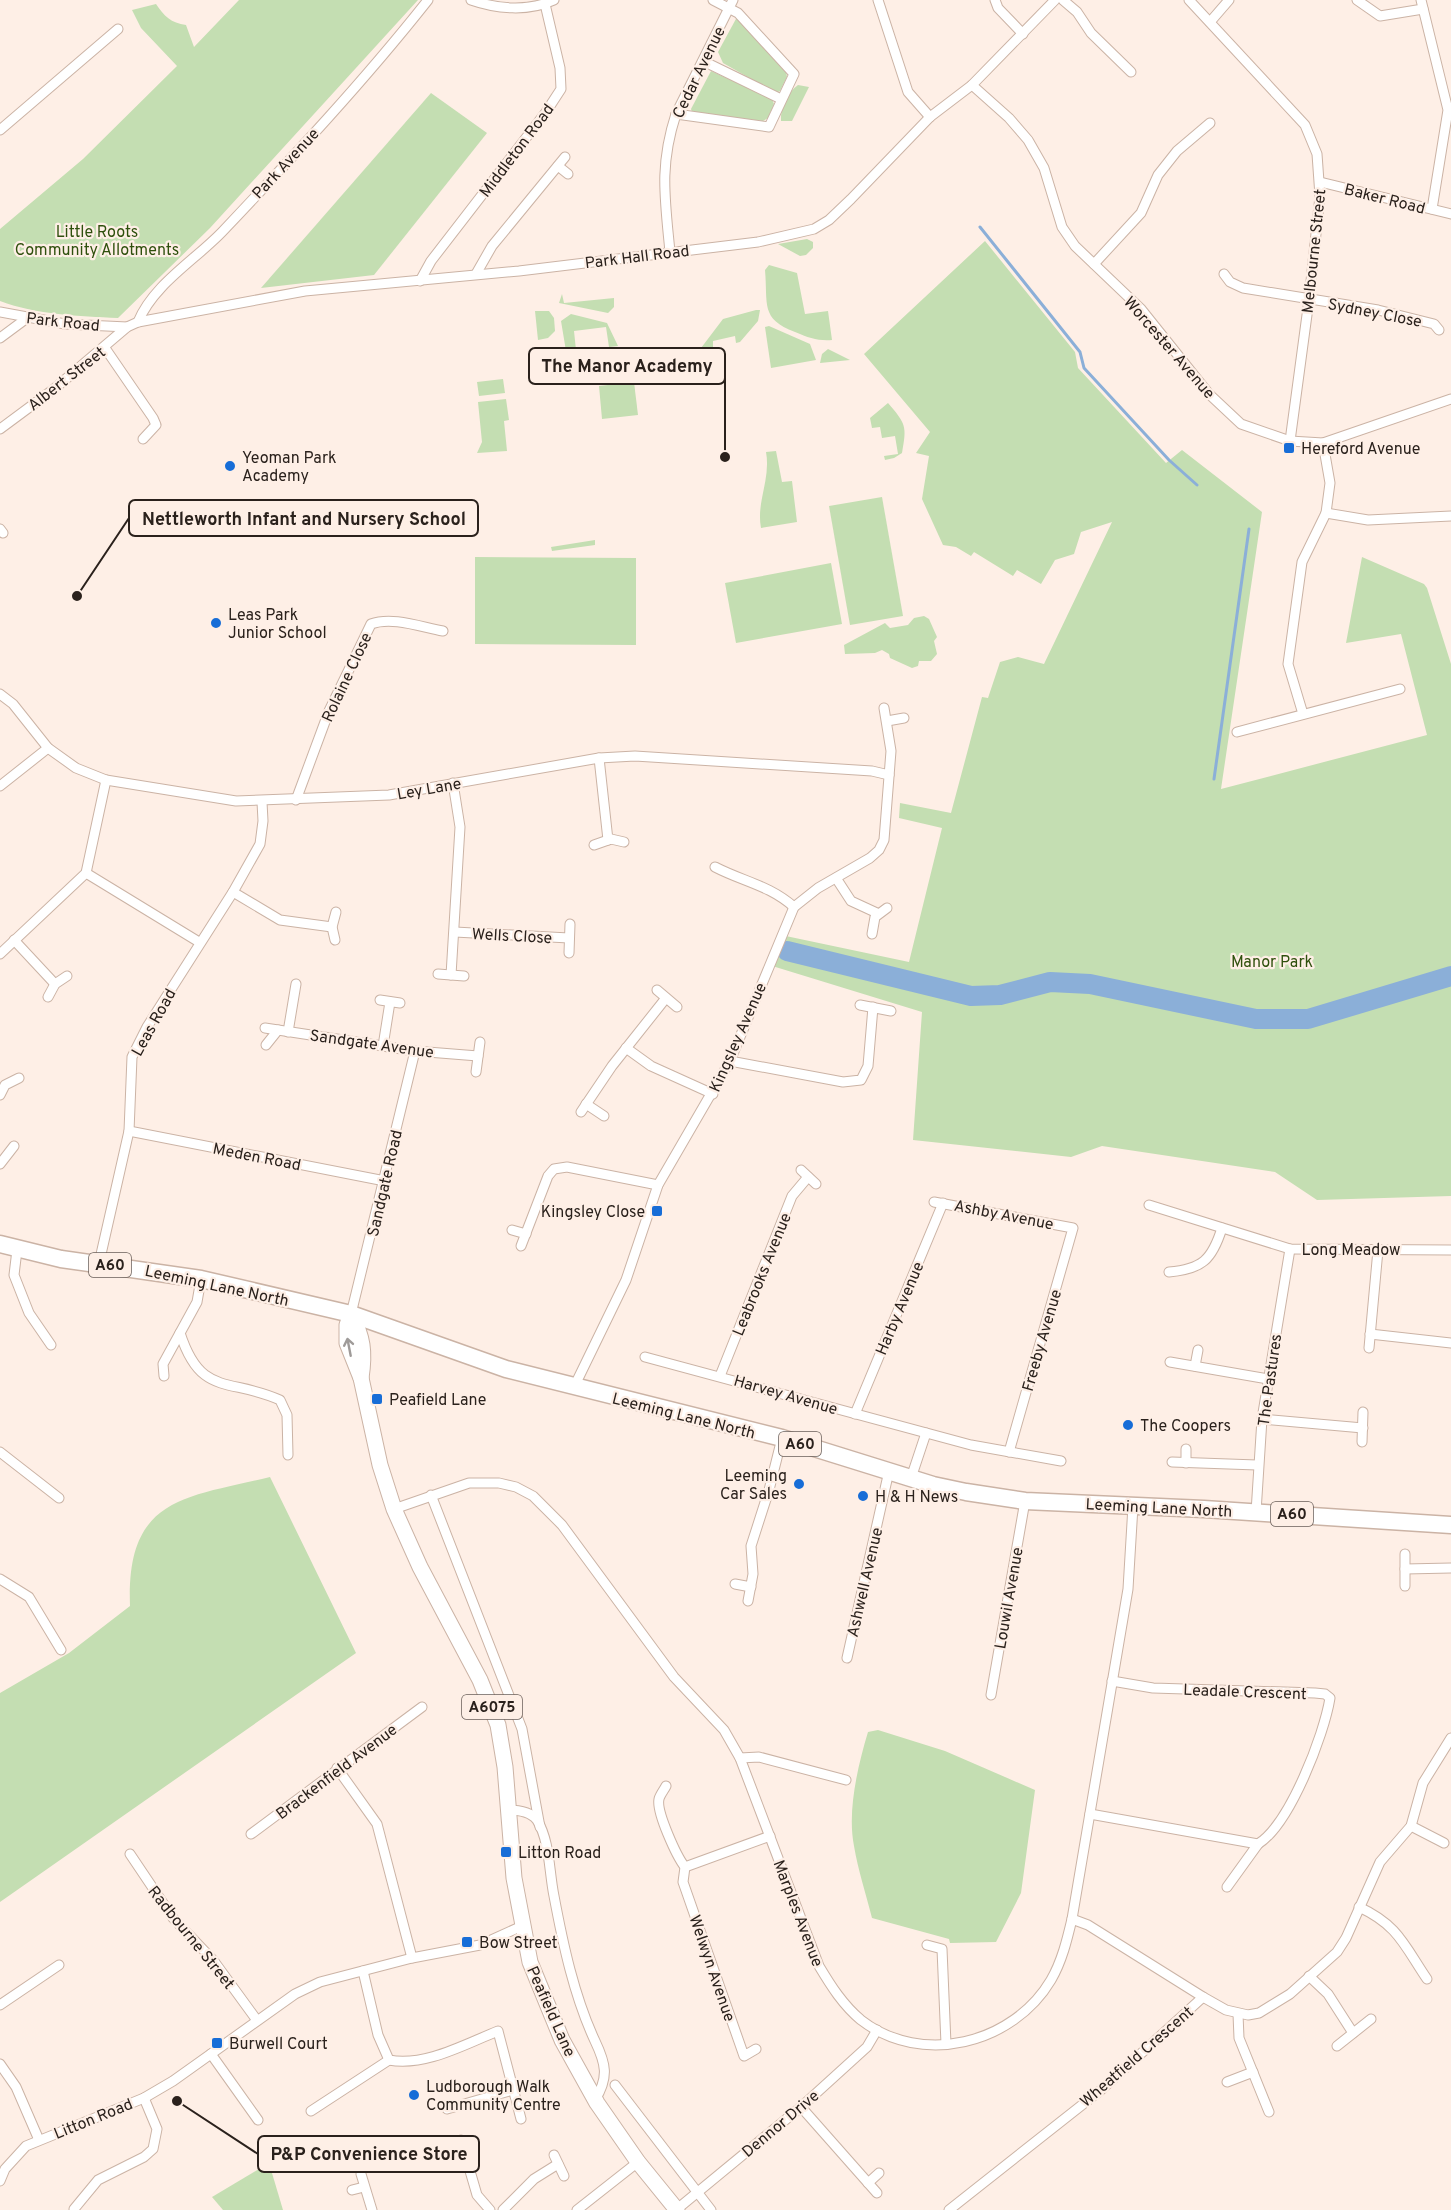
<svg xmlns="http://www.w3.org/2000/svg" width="1451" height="2210" viewBox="0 0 1451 2210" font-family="Overpass,sans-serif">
<rect width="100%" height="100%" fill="#feefe6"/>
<g fill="#c4deb2">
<path d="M239 0H418L210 228 118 318C79 316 37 315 0 301V229L83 159 177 66 141 28 132 10 156 4C164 16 171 23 186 25L194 47Z"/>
<polygon points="737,17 786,71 787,77 780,91 776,93 723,63 718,52"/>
<polygon points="711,71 772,99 774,104 768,118 763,121 692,112 691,109"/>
<path d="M798 85 809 87 792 121H781C780 108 787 93 798 85Z"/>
<polygon points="431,93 487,133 374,275 261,288"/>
<polygon points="807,239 813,242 813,248 806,255 800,256 778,244"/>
<polygon points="985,241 1075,352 1078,368 1166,463 1182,450 1262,512 1221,789 1427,735 1401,634 1346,643 1362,557 1424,584 1427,588 1451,664 1451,1196 1317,1200 1275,1172 1102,1146 1071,1157 913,1140 922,1012 769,965 781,935 909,962 942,828 899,818 900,803 951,813 982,697 988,698 1000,662 1018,657 1044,664 1112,522 1081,532 1074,554 1055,560 1041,584 1017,570 1013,576 974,552 971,556 956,547 943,545 922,499 929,456 916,453 930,432 864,354"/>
<path d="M769 265 797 273 805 314 828 311 832 340C818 341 809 338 795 332 760 319 768 304 765 270Z"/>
<polygon points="562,294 564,303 614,298 614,307 608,313 559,303"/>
<polygon points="756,310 760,310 758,321 740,342 736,343 735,336 713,341 713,349 698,352 723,319"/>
<polygon points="535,311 549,311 554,318 555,331 548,338 538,340"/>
<polygon points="571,314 607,323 618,346 609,347 606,327 574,331 576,350 566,351 561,321"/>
<polygon points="769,326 810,344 816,360 771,368 765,327"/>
<polygon points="828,349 850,360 820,363 822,354"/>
<polygon points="503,379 505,393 479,396 477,382"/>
<polygon points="634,382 638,415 602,419 599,386"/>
<polygon points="506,399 509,420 504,421 507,451 477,453 482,442 478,402"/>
<path d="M888 403C906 424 907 426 902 453L894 458 885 460 884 456 898 454 895 436 882 438 880 427 872 428 870 418Z"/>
<path d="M776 451 782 482 792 481 797 522 761 528C756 502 771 479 766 452Z"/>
<polygon points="882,497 903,616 850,625 829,506"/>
<polygon points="595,540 595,545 552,551 551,547"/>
<polygon points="475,557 636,558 636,645 475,644"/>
<polygon points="831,563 842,624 736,643 725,583"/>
<polygon points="924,616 929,619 937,637 934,641 937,654 931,661 919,661 918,666 912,668 890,658 889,654 882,650 875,653 845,654 844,645 885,623 890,628 908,625 914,618"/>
<path d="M270 1477 356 1653 0 1902V1693L69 1653 130 1606C126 1497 184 1498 270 1477Z"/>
<path d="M878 1730 945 1751 1035 1790 1021 1893 996 1942 950 1943 949 1939 872 1918C866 1894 858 1870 854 1846 847 1811 858 1765 868 1732Z"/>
<polygon points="269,2163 283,2210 223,2210 212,2197"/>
</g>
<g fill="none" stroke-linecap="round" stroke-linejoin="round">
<g stroke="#8bafd8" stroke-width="3">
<polyline points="980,227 1080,352 1084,368 1169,460 1197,485"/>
<polyline points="1214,779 1249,529"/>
</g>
<polyline stroke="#8bafd8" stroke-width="20" points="787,951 971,996 1000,995 1050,982 1090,984 1256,1019 1308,1019 1451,976"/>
<g stroke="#cbb3a5" stroke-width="11">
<g id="minor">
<path d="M471 0C497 9 528 12 554 0"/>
<polyline points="878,0 908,92 930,117"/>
<polyline points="995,0 998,8 1023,34"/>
<polyline points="1063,0 1077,12 1091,33 1131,72"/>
<polyline points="1189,0 1305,125 1317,154 1320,196 1309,300 1290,441"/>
<polyline points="1357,0 1380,16 1423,9"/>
<polyline points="1421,0 1448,110 1432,209"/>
<polyline points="1210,22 1229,0"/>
<polyline points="703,61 781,99"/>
<polyline points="972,85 1009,118 1028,140 1044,168 1062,227 1075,246 1141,309 1209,394 1241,424 1290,441 1323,443 1451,399"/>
<polyline points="676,114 769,127 794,74 738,13 713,0"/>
<polyline points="0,130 118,29"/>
<polyline points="558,166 568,174"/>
<polyline points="1320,182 1451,214"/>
<path d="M670 252C665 199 659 166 676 114L733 0"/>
<polyline points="1094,264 1141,213 1158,175 1177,151 1210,123"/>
<polyline points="476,274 492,246 565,157"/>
<polyline points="1224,274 1230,282 1243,288 1378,310 1434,324 1439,330"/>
<polyline points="420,281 431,261 546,112 561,89 560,68 545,4"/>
<polyline points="0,312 65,324 127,327"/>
<path d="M138 322C153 285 195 260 222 232 293 157 364 81 428 0"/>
<polyline points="0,338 27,318"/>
<polyline points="105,348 153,418 156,425 143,439"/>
<polyline points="0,429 54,389 127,327 138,322 305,291 519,271 758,242 814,229 829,220 851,199 930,117 972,85 1055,0"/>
<polyline points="1323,443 1330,483 1326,513 1368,520 1451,516"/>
<polyline points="0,529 3,533"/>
<polyline points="0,694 13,704 48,748 76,768 106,780 236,801 389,795 599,758 635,756 872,771 889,775"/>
<polyline points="1303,714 1288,664 1302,562 1326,513"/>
<polyline points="887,721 904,718"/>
<polyline points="1237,732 1400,689"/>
<polyline points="599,758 608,840"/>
<polyline points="0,786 48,748"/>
<path d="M296 800 329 711 371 624C392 616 421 627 443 631"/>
<polyline points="594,845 611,839 624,842"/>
<path d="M715 867C744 882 769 885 794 907"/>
<polyline points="86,873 199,942"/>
<polyline points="836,878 851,901 877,913"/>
<polyline points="233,892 280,920 332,927"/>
<polyline points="455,932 569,938"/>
<polyline points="872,934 875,917 887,908"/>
<polyline points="14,940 55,984"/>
<polyline points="335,940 332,927 336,912"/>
<polyline points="569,953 570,924"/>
<polyline points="0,954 86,873 106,780"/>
<polyline points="438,974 464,976"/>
<polyline points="451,975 460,827 453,783"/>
<polyline points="657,990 677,1007"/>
<polyline points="48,997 55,984 67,976"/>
<polyline points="380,1000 400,1003"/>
<polyline points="860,1005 891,1011"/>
<polyline points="265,1028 415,1051 478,1056"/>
<polyline points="288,1032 296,984"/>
<polyline points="266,1045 278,1030"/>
<polyline points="383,1046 390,1002"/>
<polyline points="626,1048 651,1066 713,1094"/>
<polyline points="730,1061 843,1082 861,1080 868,1066 873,1007"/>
<polyline points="476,1072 480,1042"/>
<polyline points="0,1095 5,1085 19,1078"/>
<polyline points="586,1104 604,1116"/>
<polyline points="581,1112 612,1066 666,998"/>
<polyline points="129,1131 385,1181"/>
<polyline points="0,1164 14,1146"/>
<polyline points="801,1170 816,1184"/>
<polyline points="934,1202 1073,1228 1009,1452"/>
<polyline points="1149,1205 1290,1249 1451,1250"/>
<polyline points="512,1230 526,1234"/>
<polyline points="521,1246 548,1176 554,1169 567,1167 658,1185"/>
<polyline points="17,1250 14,1275 29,1313 51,1345"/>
<polyline points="99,1263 129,1131 132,1057 147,1027 233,892 260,844 263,821 262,802"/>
<path d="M1169 1272C1202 1269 1212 1260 1222 1228"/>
<polyline points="351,1314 415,1051"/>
<path d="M180 1333C201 1398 229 1377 280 1400L287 1415 288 1455"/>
<polyline points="1370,1334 1451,1343"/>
<polyline points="1369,1348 1378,1250"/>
<polyline points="645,1357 971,1445 1061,1461"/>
<polyline points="1170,1362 1268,1379"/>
<polyline points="1195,1366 1198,1350"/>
<polyline points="164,1376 163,1364 197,1302 201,1279"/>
<polyline points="720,1376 792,1196 808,1177"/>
<polyline points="574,1387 626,1280 658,1185 730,1061 794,907 818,888 870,858 879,850 884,840 891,751 884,708"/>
<polyline points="855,1414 943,1203"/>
<polyline points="1262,1419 1363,1428"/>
<polyline points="1362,1442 1363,1412"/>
<polyline points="0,1452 59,1498"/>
<polyline points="1172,1462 1257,1465"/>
<polyline points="1186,1463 1186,1449"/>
<polyline points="911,1478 926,1433"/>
<polyline points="431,1495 522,1729 540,1827"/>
<path d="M394 1509 469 1483H499L516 1487 533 1496 562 1525 674 1677 724 1730 740 1758 819 1966C831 1986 843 2005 861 2020 922 2067 1013 2044 1051 1980 1062 1961 1067 1940 1072 1919L1128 1589 1133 1506"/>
<polyline points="1256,1512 1262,1419 1290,1249"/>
<polyline points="1405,1569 1451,1568"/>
<polyline points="0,1579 29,1597 61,1650"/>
<polyline points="735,1584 751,1587"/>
<polyline points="1405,1586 1405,1554"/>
<polyline points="748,1601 753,1574 751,1546 769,1490 782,1438"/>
<polyline points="847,1658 889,1471"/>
<polyline points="991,1695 1025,1501"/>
<polyline points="740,1758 759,1757 846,1780"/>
<polyline points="337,1768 377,1824 412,1958"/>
<path d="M666 1786C664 1790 660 1795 659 1799 656 1812 677 1857 685 1867L683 1882 744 2056 756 2049"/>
<path d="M508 1810C518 1810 530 1811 537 1820 550 1841 549 1872 554 1896 563 1944 574 1996 595 2041 606 2064 609 2077 595 2100"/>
<path d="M1090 1814 1258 1844C1290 1824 1324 1735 1330 1698L1325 1694 1315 1693 1153 1688 1112 1681"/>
<polyline points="1411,1826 1444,1843"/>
<polyline points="251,1834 422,1707"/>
<polyline points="130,1854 173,1918 213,1960 256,2019"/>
<polyline points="685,1867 770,1836"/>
<polyline points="1227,1887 1258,1844"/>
<path d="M1359 1907C1398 1925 1404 1945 1427 1979"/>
<polyline points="927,1945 942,1949 946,2044"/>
<path d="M363 1971 378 2035 389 2060C425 2067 465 2044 498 2031L521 2119"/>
<polyline points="1309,1976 1328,1994 1353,2033"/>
<polyline points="1203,1997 1226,2010 1248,2015 1259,2013 1290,1994 1337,1952 1346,1938 1380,1862 1411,1826 1423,1783 1451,1738"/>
<polyline points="0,2005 59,1965"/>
<polyline points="1238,2014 1239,2038 1269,2112"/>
<polyline points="1337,2046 1371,2019"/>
<polyline points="211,2054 258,2120"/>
<polyline points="0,2064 16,2087 39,2140"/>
<polyline points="1227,2082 1253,2072"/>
<polyline points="615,2085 711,2210"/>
<polyline points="801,2107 877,2193"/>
<polyline points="447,2109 513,2090"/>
<polyline points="311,2111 389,2060"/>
<polyline points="461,2140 477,2195 490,2210"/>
<polyline points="554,2155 564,2176"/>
<polyline points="361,2174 372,2210"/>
<polyline points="0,2181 5,2169 26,2146 144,2098 173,2081 295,1994 320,1982 412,1958 480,1945 522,1926"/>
<polyline points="868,2183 879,2173"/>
<polyline points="352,2190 364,2187"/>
<polyline points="74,2209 98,2180 144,2157 153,2149 157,2129 144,2098"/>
<polyline points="503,2210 534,2179 558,2164"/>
<polyline points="577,2210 638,2162"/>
<polyline points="676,2210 801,2107 867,2047 877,2030"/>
<polyline points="949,2210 1101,2090 1203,1997 1088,1925 1072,1919"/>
</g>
</g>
<g stroke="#cbb3a5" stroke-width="17">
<g id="primary">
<polyline points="351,1314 347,1325 347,1343 361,1378 380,1465 394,1509 420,1567 480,1680 498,1725 505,1767 514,1878 530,1962 562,2040 597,2103 638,2162 677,2210"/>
<path d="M351 1314C363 1337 365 1352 361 1378"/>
</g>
</g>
<g stroke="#cbb3a5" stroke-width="19">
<polyline id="trunk" points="0,1244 61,1259 201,1279 351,1314 506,1369 782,1438 933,1485 966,1492 1025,1501 1204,1509 1451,1525"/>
</g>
<use href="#minor" stroke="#fff" stroke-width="9"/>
<use href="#primary" stroke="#fff" stroke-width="15"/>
<use href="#trunk" stroke="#fff" stroke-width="16"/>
</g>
<defs><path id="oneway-shaft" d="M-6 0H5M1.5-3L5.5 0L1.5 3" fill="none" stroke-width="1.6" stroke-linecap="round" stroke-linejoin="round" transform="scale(1.5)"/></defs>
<use stroke="#9f9b99" href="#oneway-shaft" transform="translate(349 1347) rotate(-101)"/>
<g fill="#176dd7" stroke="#feefe6" stroke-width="2">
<rect x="1283" y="442" width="12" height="12" rx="3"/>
<circle cx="230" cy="466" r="6"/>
<circle cx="216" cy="623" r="6"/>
<rect x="651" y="1205" width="12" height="12" rx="3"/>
<rect x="371" y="1393" width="12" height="12" rx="3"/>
<circle cx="1128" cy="1425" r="6"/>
<circle cx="799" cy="1484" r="6"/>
<circle cx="863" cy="1496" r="6"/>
<rect x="500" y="1846" width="12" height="12" rx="3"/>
<rect x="461" y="1936" width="12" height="12" rx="3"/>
<rect x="211" y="2037" width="12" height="12" rx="3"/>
<circle cx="414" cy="2095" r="6"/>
</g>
<g text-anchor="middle" stroke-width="4.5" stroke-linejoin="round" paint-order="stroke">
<g fill="#feefe6" stroke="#6a5f59" stroke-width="1.5">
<rect x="89" y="1253" width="42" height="24" rx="4.5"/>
<rect x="779" y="1432" width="42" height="24" rx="4.5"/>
<rect x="1271" y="1502" width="42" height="24" rx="4.5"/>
<rect x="462" y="1695" width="60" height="24" rx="4.5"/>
</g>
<g font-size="15" font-weight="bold" fill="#2a211c">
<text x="110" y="1270">A60</text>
<text x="800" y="1449">A60</text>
<text x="1292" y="1519">A60</text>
<text x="492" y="1712">A6075</text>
</g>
<g font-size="16" fill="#2a211c" stroke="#feefe6">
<text transform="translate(698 72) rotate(-64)" y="6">Cedar Avenue</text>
<text transform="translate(516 150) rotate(-53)" y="6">Middleton Road</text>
<text transform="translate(285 163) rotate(-47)" y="6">Park Avenue</text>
<text transform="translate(1385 198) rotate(14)" y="6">Baker Road</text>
<text transform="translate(1313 251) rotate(-84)" y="6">Melbourne Street</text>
<text transform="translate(637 256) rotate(-7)" y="6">Park Hall Road</text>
<text transform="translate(1375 312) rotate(11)" y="6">Sydney Close</text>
<text transform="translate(63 321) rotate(6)" y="6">Park Road</text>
<text transform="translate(1170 347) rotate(49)" y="6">Worcester Avenue</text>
<text transform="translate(66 378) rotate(-38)" y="6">Albert Street</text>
<text transform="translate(346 677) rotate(-65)" y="6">Rolaine Close</text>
<text transform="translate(429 788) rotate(-10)" y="6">Ley Lane</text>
<text transform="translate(512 935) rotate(3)" y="6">Wells Close</text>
<text transform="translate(153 1022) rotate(-61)" y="6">Leas Road</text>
<text transform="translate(737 1037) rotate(-66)" y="6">Kingsley Avenue</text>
<text transform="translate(372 1043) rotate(8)" y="6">Sandgate Avenue</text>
<text transform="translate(257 1156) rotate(11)" y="6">Meden Road</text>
<text transform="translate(384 1183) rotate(-77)" y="6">Sandgate Road</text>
<text transform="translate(1004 1214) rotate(11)" y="6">Ashby Avenue</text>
<text x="1351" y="1255">Long Meadow</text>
<text transform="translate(761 1274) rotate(-68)" y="6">Leabrooks Avenue</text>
<text transform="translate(217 1285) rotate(12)" y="6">Leeming Lane North</text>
<text transform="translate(899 1308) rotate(-67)" y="6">Harby Avenue</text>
<text transform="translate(1041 1340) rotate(-74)" y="6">Freeby Avenue</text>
<text transform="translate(1269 1380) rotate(-82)" y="6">The Pastures</text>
<text transform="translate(786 1394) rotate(16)" y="6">Harvey Avenue</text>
<text transform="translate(684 1415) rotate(14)" y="6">Leeming Lane North</text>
<text transform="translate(1159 1507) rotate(3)" y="6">Leeming Lane North</text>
<text transform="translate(864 1582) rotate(-77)" y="6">Ashwell Avenue</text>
<text transform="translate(1008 1598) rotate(-80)" y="6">Louwil Avenue</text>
<text transform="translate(1245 1691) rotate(2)" y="6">Leadale Crescent</text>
<text transform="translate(336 1771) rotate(-37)" y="6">Brackenfield Avenue</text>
<text transform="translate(799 1913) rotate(69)" y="6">Marples Avenue</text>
<text transform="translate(192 1937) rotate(51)" y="6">Radbourne Street</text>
<text transform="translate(713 1968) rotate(71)" y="6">Welwyn Avenue</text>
<text transform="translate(552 2011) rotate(66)" y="6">Peafield Lane</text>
<text transform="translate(1136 2056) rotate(-41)" y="6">Wheatfield Crescent</text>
<text transform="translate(93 2118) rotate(-22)" y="6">Litton Road</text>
<text transform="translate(780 2123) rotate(-40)" y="6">Dennor Drive</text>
</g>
<g font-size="16" fill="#2f500d" stroke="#feefe6">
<text x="97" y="237">Little Roots<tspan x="97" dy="18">Community Allotments</tspan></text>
<text x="1272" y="967">Manor Park</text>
</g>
<g font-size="16" fill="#2a211c" stroke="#feefe6" text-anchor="start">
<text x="1301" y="454">Hereford Avenue</text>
<text x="242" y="463">Yeoman Park<tspan x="242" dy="18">Academy</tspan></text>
<text x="228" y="620">Leas Park<tspan x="228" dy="18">Junior School</tspan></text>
<text x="645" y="1217" text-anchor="end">Kingsley Close</text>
<text x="389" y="1405">Peafield Lane</text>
<text x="1140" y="1431">The Coopers</text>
<text x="787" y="1481" text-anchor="end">Leeming<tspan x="787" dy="18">Car Sales</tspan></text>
<text x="875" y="1502">H &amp; H News</text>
<text x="518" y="1858">Litton Road</text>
<text x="479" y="1948">Bow Street</text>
<text x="229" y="2049">Burwell Court</text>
<text x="426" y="2092">Ludborough Walk<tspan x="426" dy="18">Community Centre</tspan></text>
</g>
</g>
<path fill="none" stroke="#2a211c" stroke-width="2" d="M725 457L725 366M77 596L129 518M177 2101L258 2154"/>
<g fill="#2a211c" stroke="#feefe6" stroke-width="2">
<circle cx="725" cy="457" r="6"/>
<circle cx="77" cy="596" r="6"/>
<circle cx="177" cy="2101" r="6"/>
</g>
<g fill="#feefe6" stroke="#2a211c" stroke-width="2">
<rect x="529" y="348" width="196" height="36" rx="6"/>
<rect x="129" y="500" width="349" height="36" rx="6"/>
<rect x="258" y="2136" width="221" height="36" rx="6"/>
</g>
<g font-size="18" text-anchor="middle" font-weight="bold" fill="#2a211c">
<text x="627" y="372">The Manor Academy</text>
<text x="304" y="525">Nettleworth Infant and Nursery School</text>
<text x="369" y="2160">P&amp;P Convenience Store</text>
</g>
</svg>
